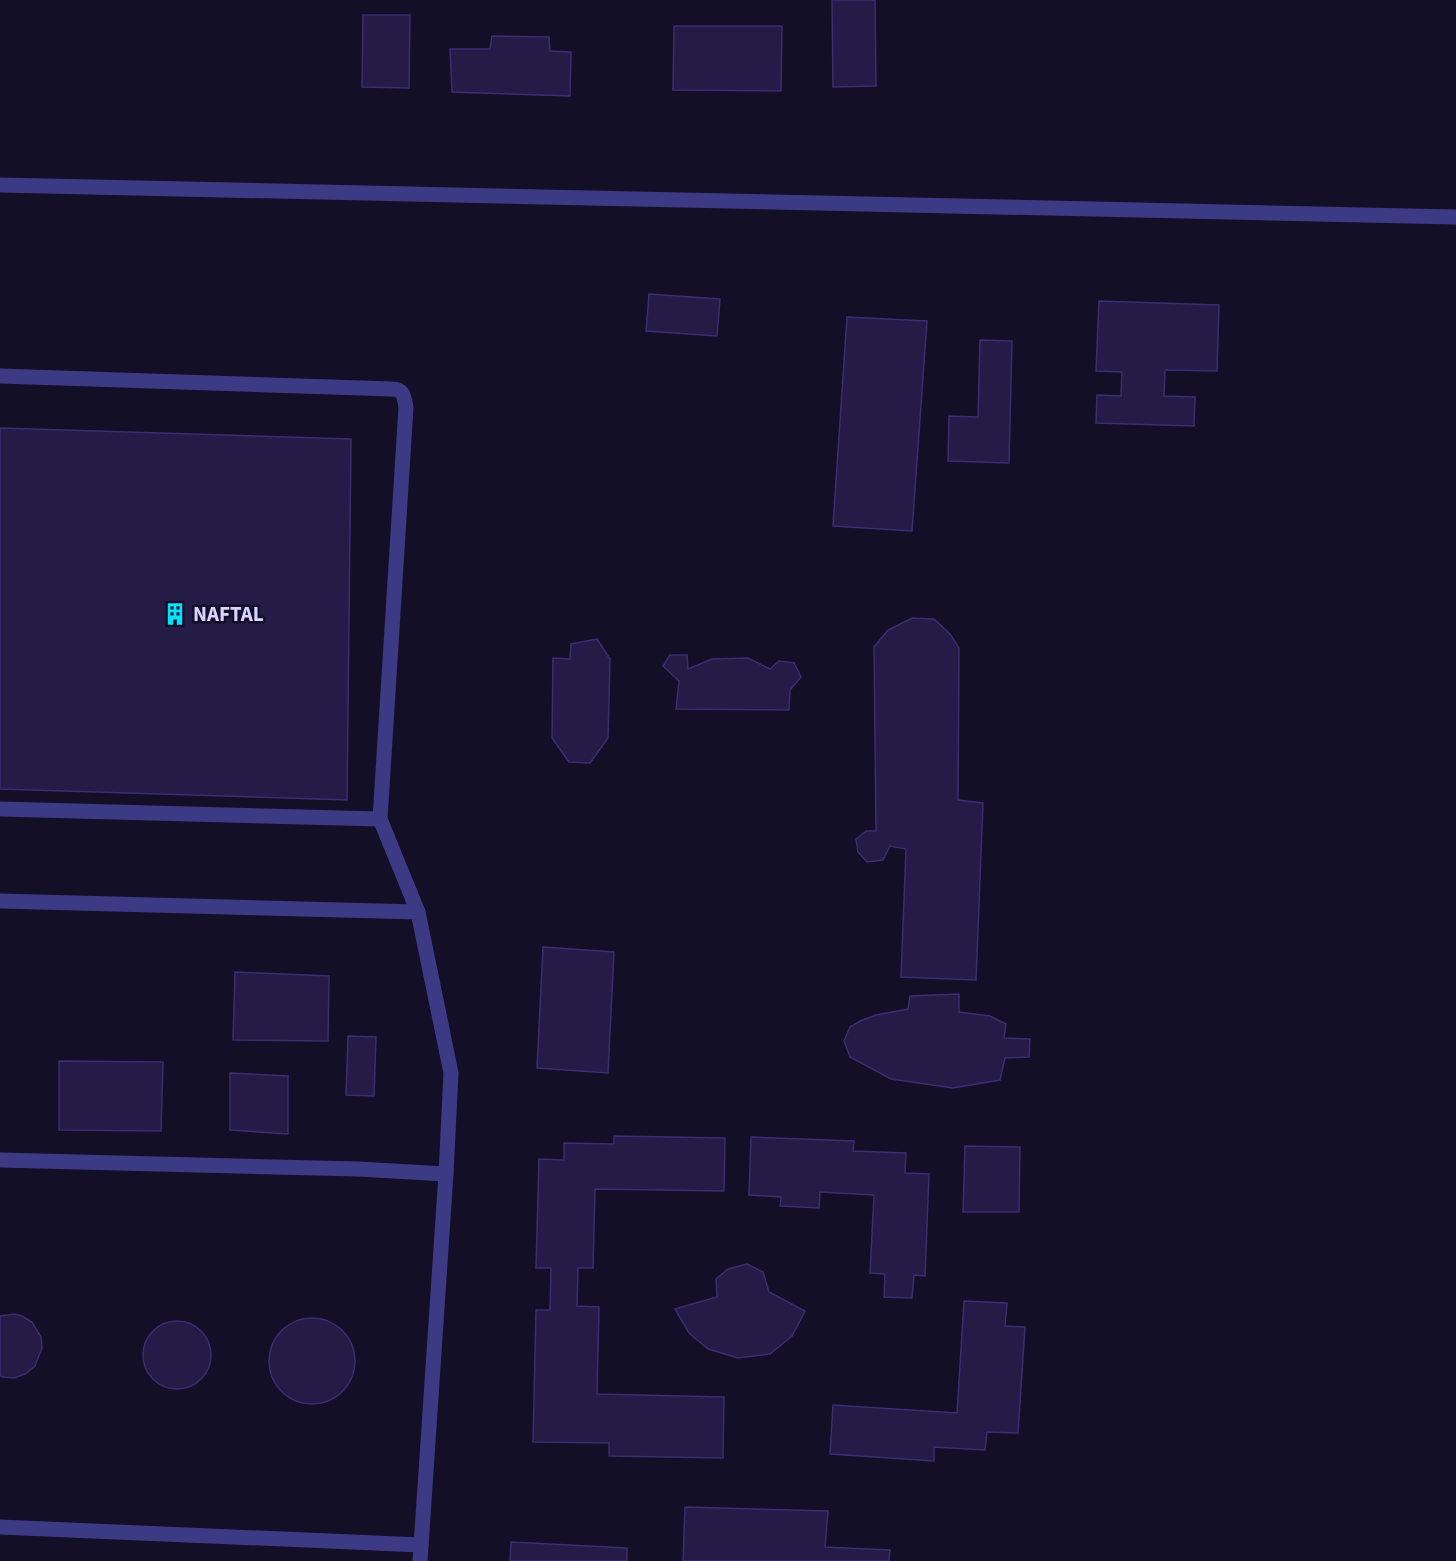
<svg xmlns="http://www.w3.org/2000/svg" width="1456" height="1561" viewBox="0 0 1456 1561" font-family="'Source Sans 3',sans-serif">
<rect width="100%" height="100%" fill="#130f26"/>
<g fill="#241b47" stroke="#3b2d73" stroke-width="1.5">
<polygon points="832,0 875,0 876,86 833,87"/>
<polygon points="363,15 410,15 409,88 362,87"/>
<polygon points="674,26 782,26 781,91 673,90"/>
<polygon points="492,36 549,37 550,51 571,52 570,96 452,92 450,49 490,49"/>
<polygon points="649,294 720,299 717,336 646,331"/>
<polygon points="1099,301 1219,305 1217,371 1165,370 1164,396 1195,397 1194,426 1096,423 1097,395 1121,396 1122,372 1096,371"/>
<polygon points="847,317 927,321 912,531 833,526"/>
<polygon points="980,340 1012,341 1009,463 948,461 949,416 978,417"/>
<polygon points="0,428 351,439 347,800 0,789"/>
<polygon points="912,618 934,619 950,634 959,648 958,800 983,803 976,980 901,977 906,849 890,846 883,860 867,862 858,852 856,839 866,831 876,831 874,647 888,630"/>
<polygon points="597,639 610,659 608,738 590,763 569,762 552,738 553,658 570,659 571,644"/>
<polygon points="670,655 687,655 688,669 712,659 748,658 770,669 779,661 794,663 801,677 790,690 789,710 676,709 679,681 663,666"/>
<polygon points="543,947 614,952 608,1073 537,1068"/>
<polygon points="235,972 329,976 328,1041 233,1040"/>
<polygon points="959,994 959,1012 990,1016 1006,1024 1004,1038 1030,1039 1029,1057 1005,1058 1000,1080 953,1088 891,1079 850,1057 844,1041 850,1027 860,1021 876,1015 908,1009 910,996"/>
<polygon points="348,1036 376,1037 374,1096 346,1095"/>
<polygon points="59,1061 163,1062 161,1131 59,1130"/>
<polygon points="230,1073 288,1076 288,1134 230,1130"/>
<polygon points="614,1136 725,1138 724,1191 595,1189 593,1268 578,1268 577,1306 599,1307 597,1394 724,1397 723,1458 609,1456 609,1443 533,1442 536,1310 550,1310 551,1268 536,1268 539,1159 564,1160 564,1143 614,1144"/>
<polygon points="751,1137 854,1141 853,1151 906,1153 905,1173 929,1174 925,1276 914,1275 912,1298 884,1297 885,1274 870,1273 874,1195 820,1192 819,1208 780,1206 781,1197 749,1195"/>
<polygon points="965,1146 1020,1147 1019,1212 963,1212"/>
<polygon points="747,1264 763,1272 769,1292 805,1311 792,1336 770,1354 738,1358 708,1349 689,1333 675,1309 717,1297 716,1279 728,1269"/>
<polygon points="964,1301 1007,1303 1005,1326 1025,1327 1018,1433 987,1432 985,1450 934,1447 934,1461 830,1454 833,1405 957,1413"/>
<polygon points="14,1314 22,1316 32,1322 41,1337 42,1348 35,1366 25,1374 14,1378 3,1377 0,1376 0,1316"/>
<circle cx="312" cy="1361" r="43"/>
<circle cx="177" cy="1355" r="34"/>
<polygon points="685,1507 828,1511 825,1547 890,1550 889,1561 683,1561"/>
<polygon points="511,1542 627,1548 627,1561 510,1561"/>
</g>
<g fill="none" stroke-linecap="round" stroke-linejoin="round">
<g stroke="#3d3a85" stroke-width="15">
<polyline points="0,185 1456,217"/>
<path d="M0 376 392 389C404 389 404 397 406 407L380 819 418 912"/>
<polyline points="0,809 380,819"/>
<polyline points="0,901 418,912 451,1073 446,1174 420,1561"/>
<polyline points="0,1160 358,1169 446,1174"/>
<polyline points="0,1527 421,1545"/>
</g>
</g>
<defs>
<g id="building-bare" transform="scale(1.8)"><path d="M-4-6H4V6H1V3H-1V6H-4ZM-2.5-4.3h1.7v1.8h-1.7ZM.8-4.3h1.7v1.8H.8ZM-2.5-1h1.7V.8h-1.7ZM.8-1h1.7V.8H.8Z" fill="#00e5ff" stroke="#130f26" stroke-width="2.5" paint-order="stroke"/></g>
</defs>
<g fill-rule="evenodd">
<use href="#building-bare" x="175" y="614"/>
</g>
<g text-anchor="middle" stroke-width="5" stroke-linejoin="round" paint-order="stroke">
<g font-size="21" font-weight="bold" fill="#d9d4ff" stroke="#130f26" text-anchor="start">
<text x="193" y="621">NAFTAL</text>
</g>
</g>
</svg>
